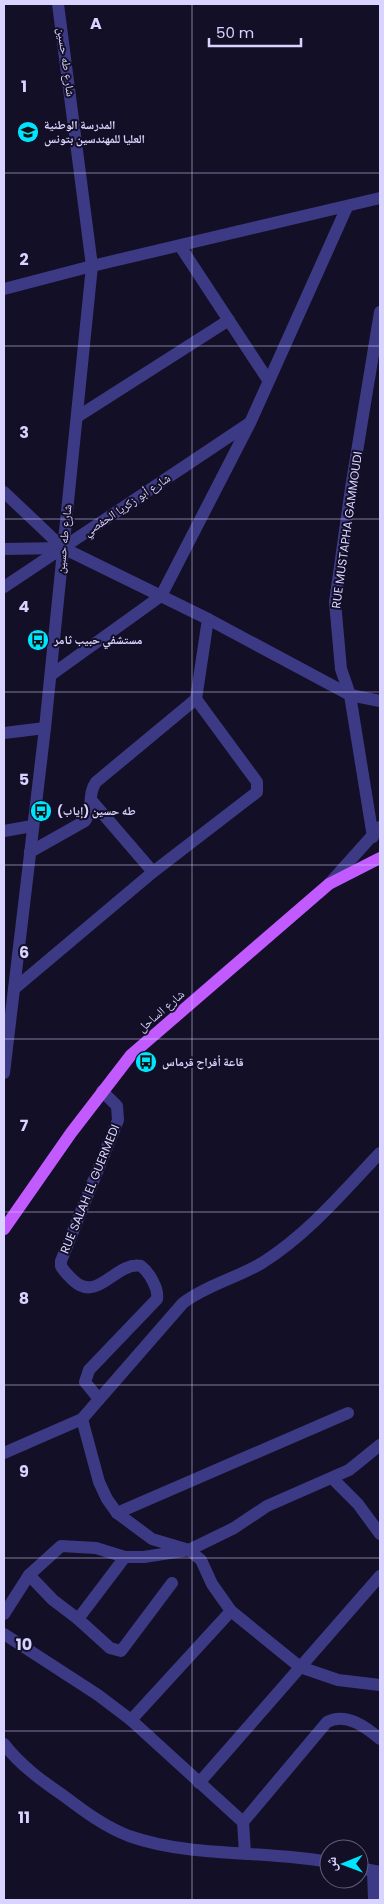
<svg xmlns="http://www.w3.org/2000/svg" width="384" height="1904" viewBox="0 0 384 1904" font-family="Poppins,'Noto Naskh Arabic',sans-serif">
<rect width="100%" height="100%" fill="#130f26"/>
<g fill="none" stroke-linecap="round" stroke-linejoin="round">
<g stroke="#3d3a85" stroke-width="12">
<polyline points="180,246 268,380"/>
<polyline points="4,289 92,266 380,198"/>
<polyline points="77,417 229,320"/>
<polyline points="4,492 63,548 208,619 350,695 380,701"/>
<polyline points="4,549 63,548"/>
<polyline points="4,587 248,424"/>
<polyline points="51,675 161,596 250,423 347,207"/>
<polyline points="4,733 45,728"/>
<polyline points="91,800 153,872"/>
<polyline points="4,831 32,826"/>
<polyline points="373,837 350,695 341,669 335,602 351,488 380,312"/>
<path d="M30 852 85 821C94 809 87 794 96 782L196 699"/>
<polyline points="329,884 380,827"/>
<polyline points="14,989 153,872 257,792 257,782 196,699 208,619"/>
<polyline points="4,1073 45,728 92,266 58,4"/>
<path d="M99 1399 85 1382 89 1370 157 1299C159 1289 149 1272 141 1266 116 1261 98 1303 74 1281 69 1276 64 1272 61 1266V1261L118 1120 117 1106 102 1091"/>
<polyline points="82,1419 99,1482 107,1499 117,1513 152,1539 189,1550 201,1560 212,1584 231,1611 300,1667 338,1680 380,1685"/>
<path d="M4 1453 82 1419 183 1303C207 1285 237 1278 262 1263 309 1233 342 1193 380 1153"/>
<polyline points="332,1478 358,1504 380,1534"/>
<polyline points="117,1513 348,1413"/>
<polyline points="29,1575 53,1600 78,1619 125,1557"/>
<polyline points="4,1614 29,1575 61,1546 96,1548 125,1557 144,1557 189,1550 234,1528 267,1506 349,1470 380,1445"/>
<polyline points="78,1619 110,1648 121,1651 172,1583"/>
<polyline points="4,1634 98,1695 131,1720 243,1822"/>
<polyline points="131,1720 231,1611"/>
<path d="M4 1744C20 1765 42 1781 64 1796 84 1811 105 1827 129 1836 192 1858 264 1850 329 1862"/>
<polyline points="199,1783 380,1576"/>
<path d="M245 1853 243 1822 327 1722C346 1712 366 1727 380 1739"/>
<polyline points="359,1868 380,1872"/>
<polyline points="373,1871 374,1900"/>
</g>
<polyline stroke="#c25bff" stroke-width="12" points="4,1229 71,1133 131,1055 329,884 380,858"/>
</g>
<path fill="none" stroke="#d9d4ff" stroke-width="1" stroke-opacity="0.55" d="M192 4V1900M4 173H380M4 346H380M4 519H380M4 692H380M4 865H380M4 1039H380M4 1212H380M4 1385H380M4 1558H380M4 1731H380"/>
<defs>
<g id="university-disc" transform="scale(1.125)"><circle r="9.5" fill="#00e5ff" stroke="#130f26"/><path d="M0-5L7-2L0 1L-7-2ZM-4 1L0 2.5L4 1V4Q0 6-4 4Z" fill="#111"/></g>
<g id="bus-disc" transform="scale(1.125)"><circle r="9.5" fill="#00e5ff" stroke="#130f26"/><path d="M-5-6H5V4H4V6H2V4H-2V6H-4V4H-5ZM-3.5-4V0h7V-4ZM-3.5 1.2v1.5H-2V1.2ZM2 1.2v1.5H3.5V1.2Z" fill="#111"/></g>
</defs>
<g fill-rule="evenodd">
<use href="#university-disc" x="28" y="132"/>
<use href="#bus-disc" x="38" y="640"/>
<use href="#bus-disc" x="41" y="811"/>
<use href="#bus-disc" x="146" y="1062"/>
</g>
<g text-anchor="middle" stroke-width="4" stroke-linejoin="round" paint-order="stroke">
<g font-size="12" fill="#d9d4ff" stroke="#130f26">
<text transform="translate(66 62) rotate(82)" y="4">شارع طه حسين</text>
<text transform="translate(127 505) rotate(-34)" y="4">شارع أبو زكريا الحفصي</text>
<text transform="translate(347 530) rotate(-82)" y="4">RUE MUSTAPHA GAMMOUDI</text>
<text transform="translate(64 539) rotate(-84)" y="4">شارع طه حسين</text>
<text transform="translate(161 1011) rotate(-41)" y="4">شارع الساحل</text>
<text transform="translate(90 1189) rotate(-68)" y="4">RUE SALAH EL GUERMEDI</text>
</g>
<g font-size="12" font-weight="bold" fill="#d9d4ff" stroke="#130f26" text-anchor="start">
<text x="44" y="129">المدرسة الوطنية<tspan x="44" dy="14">العليا للمهندسين بتونس</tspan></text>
<text x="54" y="644">مستشفي حبيب ثامر</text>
<text x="57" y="815">طه حسين (إياب)</text>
<text x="162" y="1066">قاعة أفراح قرماس</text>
</g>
</g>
<g font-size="16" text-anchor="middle" font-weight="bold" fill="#d9d4ff" stroke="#130f26" stroke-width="4" stroke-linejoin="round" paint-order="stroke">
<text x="96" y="29">A</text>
<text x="24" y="92">1</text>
<text x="24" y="265">2</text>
<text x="24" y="438">3</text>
<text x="24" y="612">4</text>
<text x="24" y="785">5</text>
<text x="24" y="958">6</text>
<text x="24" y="1131">7</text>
<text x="24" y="1304">8</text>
<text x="24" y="1477">9</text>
<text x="24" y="1650">10</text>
<text x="24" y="1823">11</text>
</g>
<rect width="384" height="1904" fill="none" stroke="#d9d4ff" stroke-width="10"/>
<g transform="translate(344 1864) rotate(269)"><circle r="24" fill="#130f26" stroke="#625e7d"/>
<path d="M0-4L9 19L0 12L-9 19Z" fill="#00e5ff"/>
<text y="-8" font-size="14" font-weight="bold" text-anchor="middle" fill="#d9d4ff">ش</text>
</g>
<path d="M209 38v8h92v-8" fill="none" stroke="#d9d4ff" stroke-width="2.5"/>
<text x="216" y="38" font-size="15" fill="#d9d4ff" stroke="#130f26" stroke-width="4" paint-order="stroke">50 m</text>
</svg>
